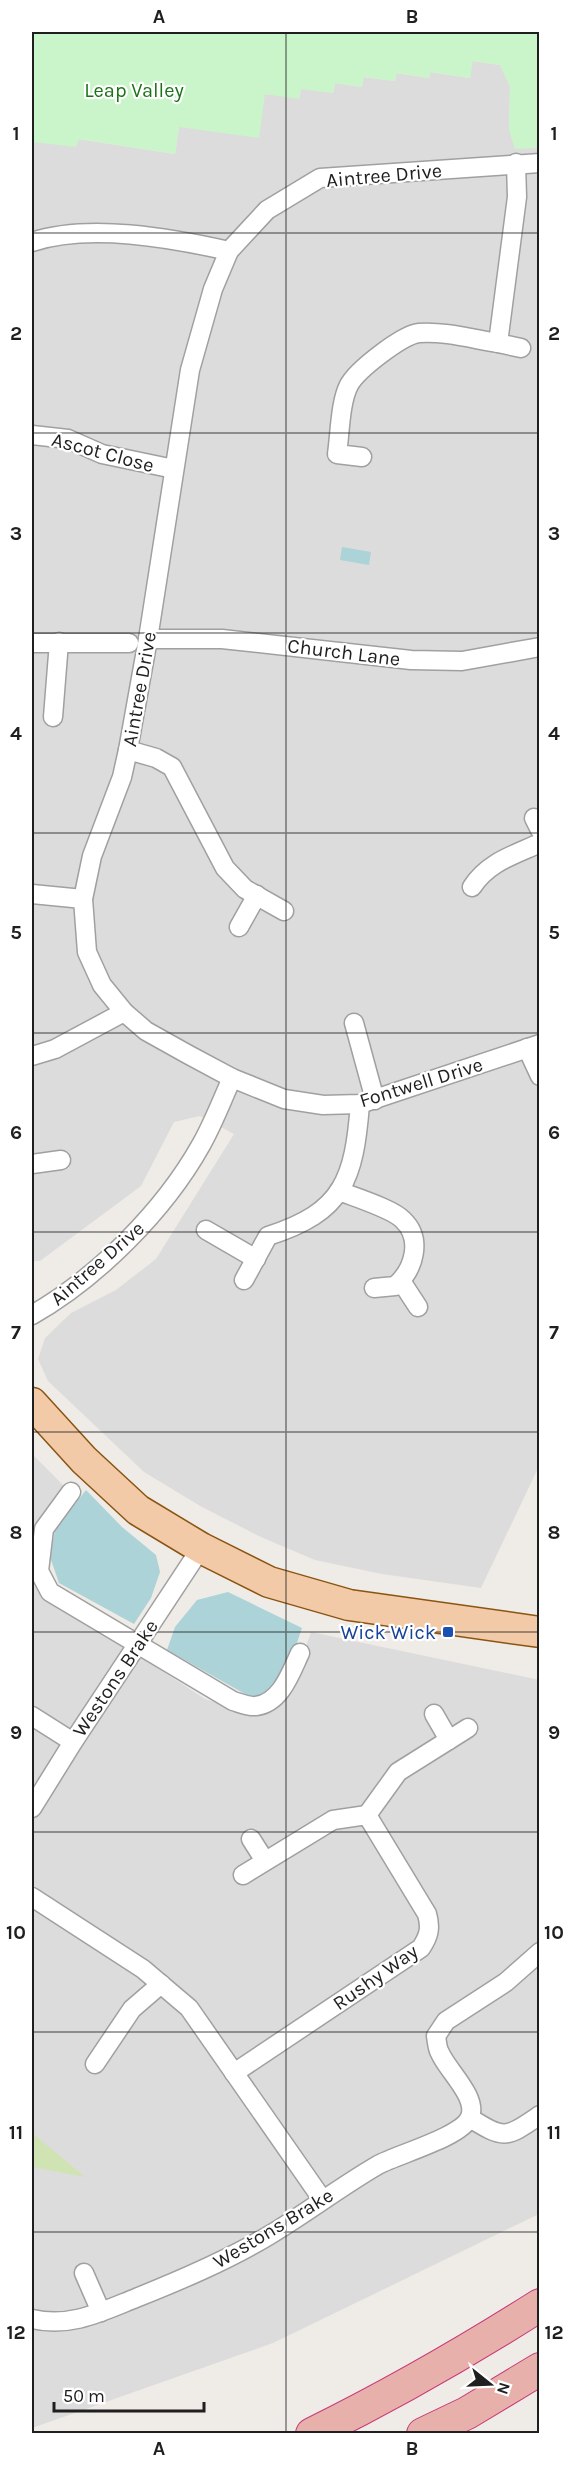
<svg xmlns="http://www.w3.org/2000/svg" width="571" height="2465" viewBox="0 0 571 2465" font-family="Karla,sans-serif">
<rect width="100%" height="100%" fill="#efebe7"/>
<g fill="#dddcdc">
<polygon points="472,61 500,65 510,86 509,129 515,148 540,148 540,1464 481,1588 382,1574 315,1560 263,1538 202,1507 144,1472 48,1381 38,1359 45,1338 71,1313 116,1290 156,1259 234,1134 200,1116 174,1122 141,1186 40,1261 32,1261 32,142 78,139 175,154 179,127 265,94 299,98 301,88 333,93 335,83 362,87 363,77 395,81 396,73 429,78 430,72 470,78"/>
<polygon points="32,1454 65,1487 56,1503 43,1593 205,1699 244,1711 290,1691 311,1632 540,1680 539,2214 273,2343 32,2428"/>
</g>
<polygon fill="#d0e3b2" points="32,2133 85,2177 32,2167"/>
<polygon fill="#caf4c9" points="32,32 539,32 539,148 515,149 509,129 510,86 500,65 473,61 470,78 430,72 429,78 397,73 395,81 364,77 362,87 335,83 333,93 301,89 299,99 265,94 259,138 179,127 175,154 79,139 76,147 32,142"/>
<g fill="#acd3d8">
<polygon points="342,547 371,552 369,565 340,560"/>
<polygon points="86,1490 122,1527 156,1555 160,1572 151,1598 134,1624 59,1583 50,1557 55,1530"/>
<path d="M228 1592 302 1628C292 1656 286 1691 252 1698L167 1650 175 1627 197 1600Z"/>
</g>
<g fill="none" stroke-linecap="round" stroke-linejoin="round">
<g stroke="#a0a0a0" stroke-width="21">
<g id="minor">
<polyline points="516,163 517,197 498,343 521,348"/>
<polyline points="540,163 320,178 267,210 229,251 213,289 190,370 148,639 128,750 122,777 92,856 83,899 87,952 102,985 124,1012 146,1031 189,1055 232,1078 284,1099 323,1105 360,1104 540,1044"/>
<path d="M32 242C89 223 171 238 229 251"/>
<polyline points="32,435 68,439 102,454 174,469"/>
<path d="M362 457 337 454C340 434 340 402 349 385 357 370 402 335 419 333 444 331 473 339 498 343"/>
<polyline points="148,639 222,639 411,660 462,661 540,647"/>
<polyline points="32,643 129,643"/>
<polyline points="53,717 59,642"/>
<polyline points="128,750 156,758 172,767 225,868 245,889 284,911"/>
<polyline points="534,818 540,830"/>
<path d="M472 887C488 862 514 855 540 843"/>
<polyline points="32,894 83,899"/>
<polyline points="239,927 257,895"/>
<polyline points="354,1023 375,1100"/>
<polyline points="527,1048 540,1076"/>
<polyline points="32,1056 55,1049 124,1012"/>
<polyline points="32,1164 61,1160"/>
<path d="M339 1191C354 1197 393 1209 403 1220 423 1239 414 1270 395 1286L374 1288"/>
<polyline points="206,1230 256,1259"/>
<path d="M244 1280 268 1236C344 1212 354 1179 360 1104"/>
<polyline points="401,1281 418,1307"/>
<path d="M32 1315C97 1278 164 1211 201 1145 213 1124 222 1100 232 1078"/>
<path d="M71 1492 44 1529 39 1571 50 1592 233 1701C240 1703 249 1707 256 1706 281 1703 291 1672 300 1653"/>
<polyline points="434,1714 449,1740"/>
<polyline points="32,1716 73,1742"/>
<polyline points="32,1808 73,1742 201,1548"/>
<polyline points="367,1815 398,1772 468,1728"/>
<polyline points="251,1839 265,1861"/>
<polyline points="32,1897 143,1969 189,2008 322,2199"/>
<polyline points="95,2064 132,2009 161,1984"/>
<path d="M234 2073 421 1948C429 1936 431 1928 427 1914L367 1815 333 1820 243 1875"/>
<path d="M470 2118C505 2140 506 2138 540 2115"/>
<polyline points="84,2273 101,2312"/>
<path d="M32 2319C70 2328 101 2312 136 2298 181 2280 226 2261 268 2236 305 2214 340 2187 378 2165 398 2154 462 2137 470 2117 478 2097 447 2070 440 2053 437 2048 437 2041 436 2036L446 2021 506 1982 540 1952"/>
</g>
</g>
<g stroke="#8b5410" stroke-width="33">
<polyline id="primary" points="32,1403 84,1460 138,1510 201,1548 269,1582 349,1605 540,1632"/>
</g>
<g stroke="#c8387a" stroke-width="34">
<g id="trunk">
<path d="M312 2434C391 2395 466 2352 540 2305"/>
<polyline points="423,2434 467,2413 540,2369"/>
</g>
</g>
<use href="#minor" stroke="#fff" stroke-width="18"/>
<use href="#primary" stroke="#f2caa8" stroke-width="30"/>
<use href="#trunk" stroke="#e8b0aa" stroke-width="32"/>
</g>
<path fill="none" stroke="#1f1f1f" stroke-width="1.5" stroke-opacity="0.55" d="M286 32V2434M32 233H540M32 433H540M32 633H540M32 833H540M32 1033H540M32 1232H540M32 1432H540M32 1632H540M32 1832H540M32 2032H540M32 2232H540"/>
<rect fill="#1a4fb4" stroke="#fff" stroke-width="2" x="442" y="1626" width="12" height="12" rx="3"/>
<g text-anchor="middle" stroke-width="4.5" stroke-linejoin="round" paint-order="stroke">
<g font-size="20" fill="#1b7318" stroke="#fff">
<text x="134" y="97">Leap Valley</text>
</g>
<g font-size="20" fill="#1f1f1f" stroke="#fff">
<text transform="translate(384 175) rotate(-5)" y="7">Aintree Drive</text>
<text transform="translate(103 452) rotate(15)" y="7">Ascot Close</text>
<text transform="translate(344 652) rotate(7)" y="7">Church Lane</text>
<text transform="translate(139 689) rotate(-80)" y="7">Aintree Drive</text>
<text transform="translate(421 1082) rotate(-17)" y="7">Fontwell Drive</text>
<text transform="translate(97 1263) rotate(-41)" y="7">Aintree Drive</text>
<text transform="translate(115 1678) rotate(-56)" y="7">Westons Brake</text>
<text transform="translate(375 1977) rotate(-35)" y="7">Rushy Way</text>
<text transform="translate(273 2228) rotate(-31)" y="7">Westons Brake</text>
</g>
<g font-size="20" fill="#164399" stroke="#fff" text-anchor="end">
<text x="436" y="1639">Wick Wick</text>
</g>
</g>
<rect width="571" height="2465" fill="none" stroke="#ffffff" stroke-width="66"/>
<g transform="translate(490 2384) rotate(108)" stroke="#ffffff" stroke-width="4.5" paint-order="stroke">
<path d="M0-4.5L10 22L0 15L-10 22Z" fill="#1f1f1f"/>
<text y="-9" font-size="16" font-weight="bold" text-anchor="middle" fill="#1f1f1f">N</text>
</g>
<path d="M54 2402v9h150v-9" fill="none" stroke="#1f1f1f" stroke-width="3"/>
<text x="63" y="2402" font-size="18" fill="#1f1f1f" stroke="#ffffff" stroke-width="4.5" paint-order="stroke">50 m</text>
<rect x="33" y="33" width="505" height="2399" fill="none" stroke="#1f1f1f" stroke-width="2"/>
<g font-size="20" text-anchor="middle" font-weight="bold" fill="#1f1f1f">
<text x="159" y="23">A</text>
<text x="412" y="23">B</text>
<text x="16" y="140">1</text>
<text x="554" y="140">1</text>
<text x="16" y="340">2</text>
<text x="554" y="340">2</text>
<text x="16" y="540">3</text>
<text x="554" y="540">3</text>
<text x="16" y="740">4</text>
<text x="554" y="740">4</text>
<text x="16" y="939">5</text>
<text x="554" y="939">5</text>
<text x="16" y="1139">6</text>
<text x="554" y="1139">6</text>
<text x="16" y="1339">7</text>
<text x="554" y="1339">7</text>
<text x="16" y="1539">8</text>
<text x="554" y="1539">8</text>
<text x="16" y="1739">9</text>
<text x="554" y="1739">9</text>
<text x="16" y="1939">10</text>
<text x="554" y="1939">10</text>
<text x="16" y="2139">11</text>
<text x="554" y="2139">11</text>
<text x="16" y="2339">12</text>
<text x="554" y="2339">12</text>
<text x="159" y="2455">A</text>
<text x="412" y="2455">B</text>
</g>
</svg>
